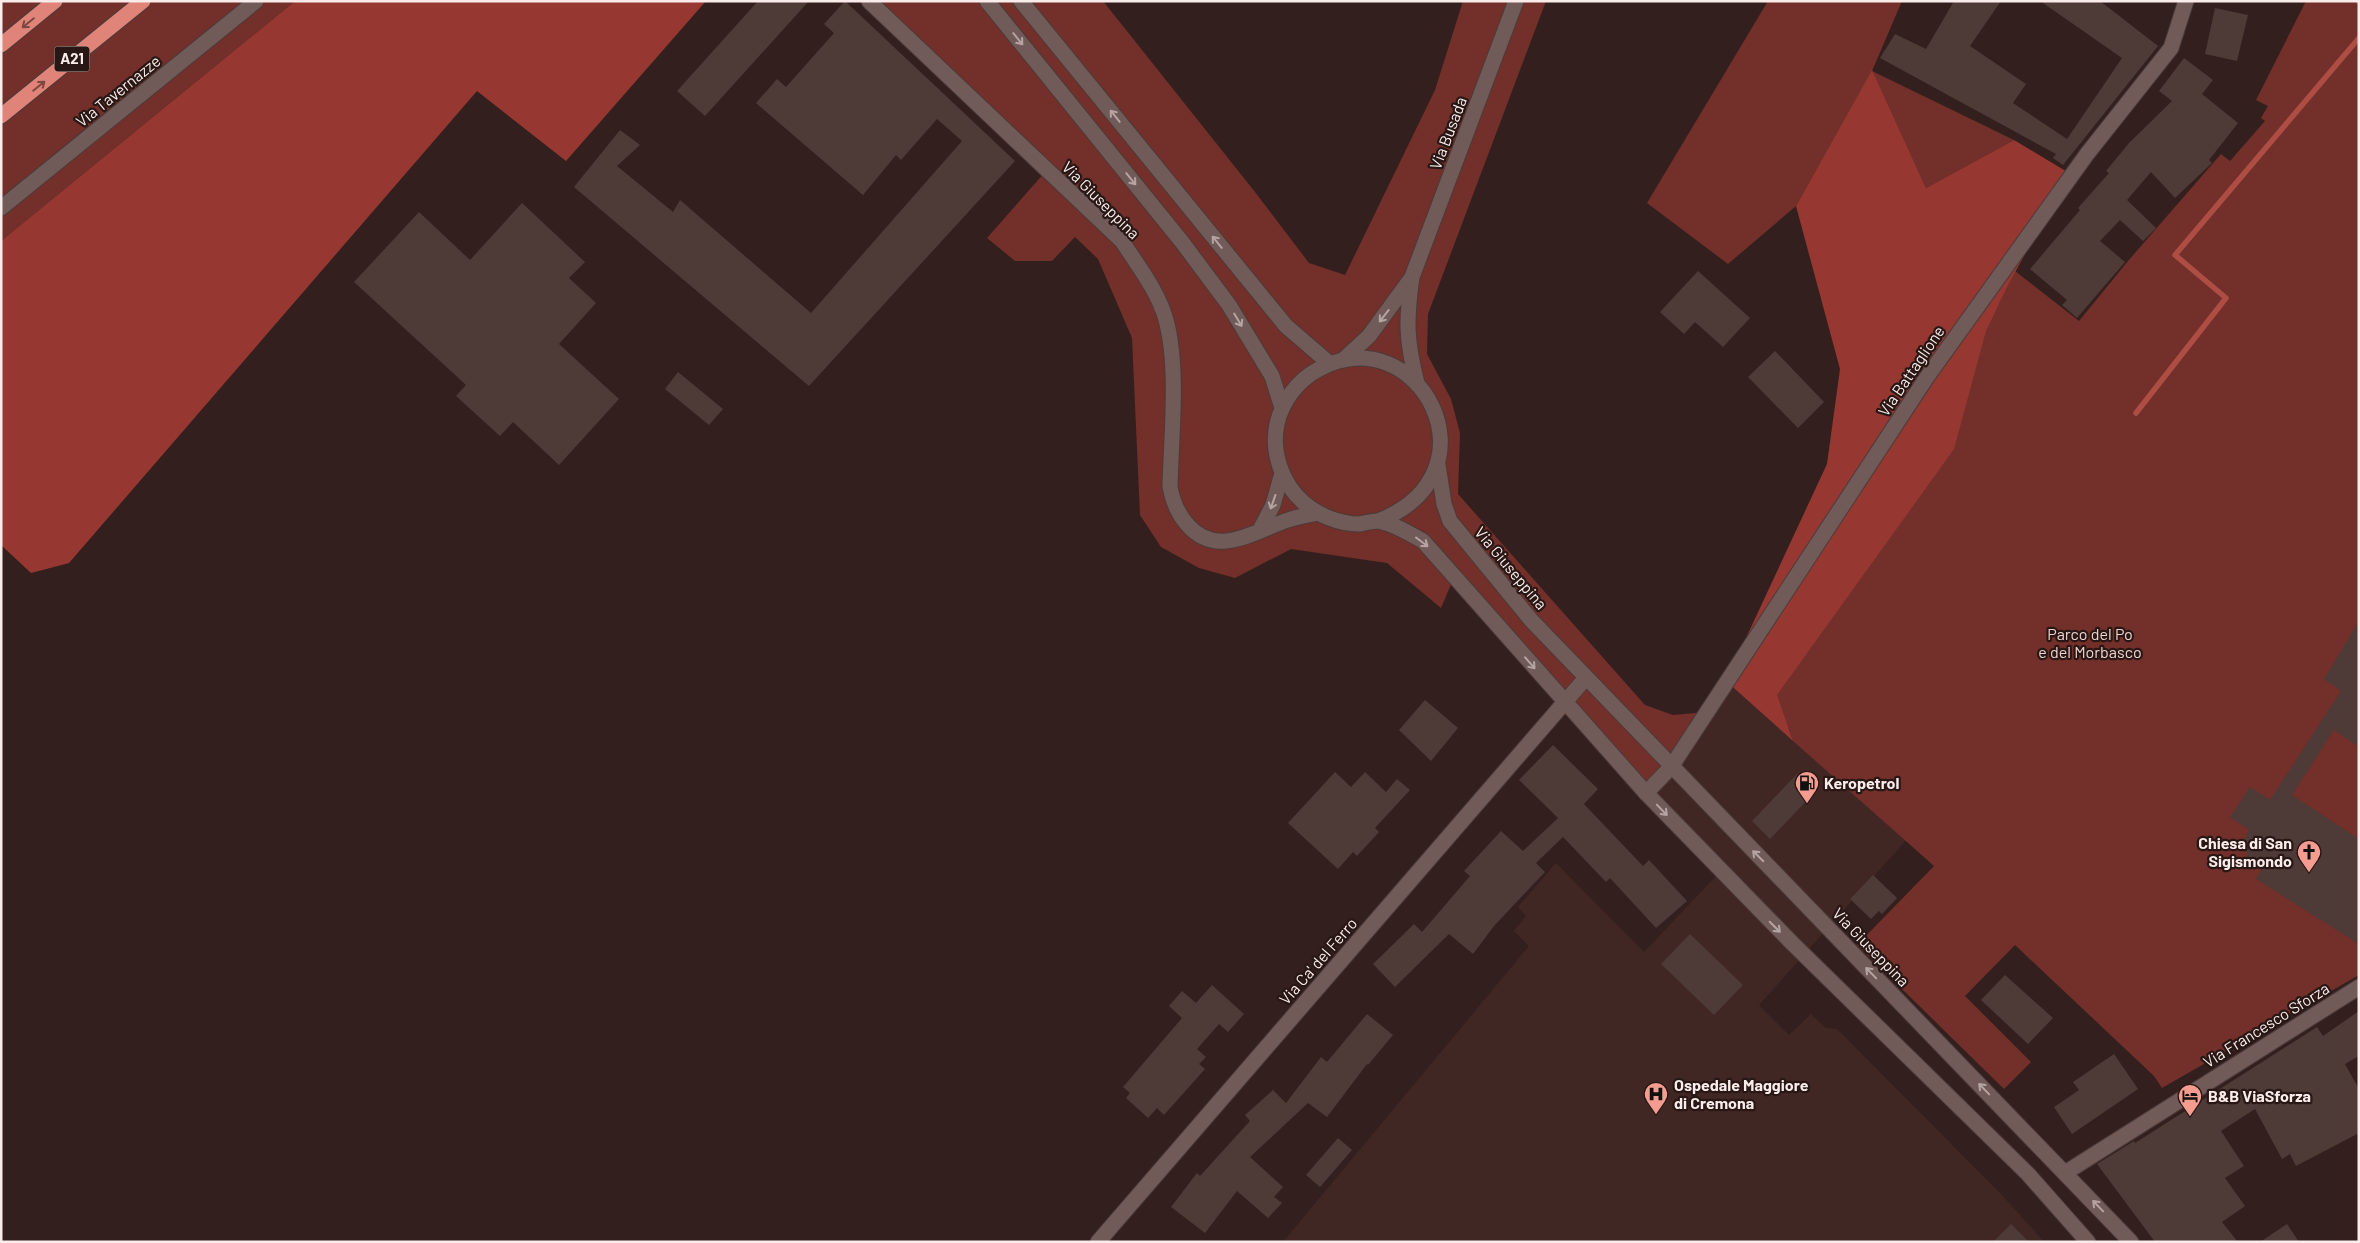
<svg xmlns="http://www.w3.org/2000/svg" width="2360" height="1243" viewBox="0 0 2360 1243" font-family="Barlow,sans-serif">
<rect width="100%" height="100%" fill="#33201e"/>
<polygon fill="#402724" points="1726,681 1906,840 1759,1005 1789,1035 1811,1014 1826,1028 1837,1029 2001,1194 2044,1242 1283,1242 1529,946 1514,931 1526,916 1518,907 1556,863 1644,952 1719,873 1647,794"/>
<g fill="#732f29">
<polygon points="1,1 295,1 1,241"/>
<polygon points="864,1 1103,1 1255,192 1309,263 1345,275 1435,90 1463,1 1546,1 1428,314 1427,354 1451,399 1460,433 1458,494 1645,705 1673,715 1706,712 1647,794 1455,575 1441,608 1387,563 1291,549 1235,578 1199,568 1161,547 1140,515 1132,338 1098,259 1075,237 1052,261 1015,261 987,238 1046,171"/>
<polygon points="1768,1 1902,1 1872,71 2014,140 1926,188 1872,71 1796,206 1728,264 1647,203"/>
<polygon points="2306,1 2359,1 2359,975 2162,1088 2154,1076 2015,945 1965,996 2031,1062 2004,1089 1857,945 1934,866 1793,741 1789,729 1740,683 2015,271 2079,321 2128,261 2221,154 2230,161 2265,121 2261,118 2268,106 2256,100"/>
</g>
<g fill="#963831">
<polygon points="295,1 706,1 566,161 477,91 69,563 31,573 1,545 1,241"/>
<polygon points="1872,70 1926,188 2014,140 2069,173 2006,289 1986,331 1954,449 1777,695 1793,741 1726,681 1827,464 1840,369 1796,206"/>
</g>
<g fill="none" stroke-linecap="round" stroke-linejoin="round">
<g stroke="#ad4d44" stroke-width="5.5">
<polyline points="2359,1 2359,2"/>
<polyline points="2136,413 2226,298 2175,255 2359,38"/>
</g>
</g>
<g fill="#4e3a37">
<polygon points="758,1 809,1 705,116 677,91"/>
<polygon points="845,1 1015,161 809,386 574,187 620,130 640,145 617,166 673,212 680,200 811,313 962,141 937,119 901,160 896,155 863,195 756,103 777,79 786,87 834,33 824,24"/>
<polygon points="1954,1 2001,1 1970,46 2026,84 2013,103 2067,139 2122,58 2040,1 2100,1 2158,46 2063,165 2053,158 2056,154 1880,58 1895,34 1926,49"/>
<polygon points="2215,8 2248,15 2237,61 2205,54"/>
<polygon points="2184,58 2213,80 2202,94 2238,123 2209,160 2212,163 2175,198 2151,172 2127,200 2156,228 2143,241 2120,220 2100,241 2125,262 2077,318 2062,305 2067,300 2030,269 2080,210 2078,208 2109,173 2106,171 2129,143 2172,101 2159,91"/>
<polygon points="522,203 585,262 569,278 596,303 559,344 619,399 559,465 513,422 500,436 456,396 466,385 354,282 419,212 470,260"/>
<polygon points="1698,271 1750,318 1723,347 1695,322 1684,334 1660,312"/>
<polygon points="1775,351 1824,402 1798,428 1748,377"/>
<polygon points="678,372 723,409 709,425 665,389"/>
<polygon points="2359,621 2359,747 2334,730 2292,795 2359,839 2359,944 2256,879 2263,867 2248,858 2244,840 2249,830 2230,817 2250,787 2270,800 2341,691 2324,679"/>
<polygon points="1425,700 1458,728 1431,761 1399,730"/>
<polygon points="1553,745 1598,789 1584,804 1643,866 1649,860 1687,901 1656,928 1610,878 1606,882 1563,837 1536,863 1545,872 1494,926 1473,954 1449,934 1395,987 1373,964 1414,924 1422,932 1470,876 1464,871 1501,831 1523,851 1558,818 1519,780"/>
<polygon points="1335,772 1351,787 1365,772 1386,792 1397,779 1410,790 1375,828 1379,832 1357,856 1353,852 1338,869 1288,823"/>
<polygon points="1797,774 1815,792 1770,839 1752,821"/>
<polygon points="1873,875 1897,898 1882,914 1879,911 1871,919 1850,899"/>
<polygon points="1690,934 1743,985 1714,1015 1661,964"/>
<polygon points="2005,975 2053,1018 2028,1044 1981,1000"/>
<polygon points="1212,985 1244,1014 1228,1032 1219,1024 1197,1049 1206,1057 1199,1064 1205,1069 1164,1115 1157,1108 1148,1118 1126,1098 1130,1093 1123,1087 1182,1018 1169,1006 1182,991 1196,1003"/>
<polygon points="2359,1011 2359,1056 2345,1064 2359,1089 2359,1133 2296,1166 2290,1154 2282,1159 2255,1109 2221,1131 2244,1166 2225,1178 2245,1206 2222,1222 2238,1242 2155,1242 2097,1164 2134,1141 2135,1143 2317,1027 2323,1036"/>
<polygon points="1367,1014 1393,1035 1368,1065 1367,1064 1327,1117 1308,1103 1250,1157 1283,1187 1274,1197 1282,1203 1268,1218 1237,1191 1205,1233 1171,1207 1197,1173 1200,1176 1250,1121 1245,1115 1273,1090 1286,1103 1321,1057 1327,1062"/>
<polygon points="2114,1054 2138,1089 2072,1134 2054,1107 2079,1090 2073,1082"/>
<polygon points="1338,1138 1352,1150 1320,1187 1306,1175"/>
<polygon points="2011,1224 2029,1242 1993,1242"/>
<polygon points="2287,1224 2299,1242 2260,1242"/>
</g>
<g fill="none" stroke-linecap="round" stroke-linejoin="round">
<g stroke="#4b3b3a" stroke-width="17">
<g id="minor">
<path d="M869 1 1122 241C1138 266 1158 291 1166 320 1179 367 1171 438 1170 487 1175 514 1194 544 1226 541 1247 539 1267 527 1288 520 1297 517 1308 515 1318 513"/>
<polyline points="1260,530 1273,505 1282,473"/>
<polyline points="2065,1173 2359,987"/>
<polyline points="1098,1242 1564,703"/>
</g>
</g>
<g stroke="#4b3b3a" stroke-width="17">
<polyline id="tertiary" points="1671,767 1927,377 2087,154 2171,48 2186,1"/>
</g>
<g stroke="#4b3b3a" stroke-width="17">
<g id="secondary">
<polyline points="987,1 1182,242 1229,305 1272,376 1282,408"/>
<polyline points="1021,1 1286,326 1329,363"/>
<polyline points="1,208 256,1"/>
<polyline points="1343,360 1369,336 1410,280"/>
<path d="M1417 383C1406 340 1406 320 1412 277L1516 1"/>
<polyline points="1438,465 1444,504 1450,521 1531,620 2131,1242"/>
<path d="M1378 521C1502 473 1419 316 1319 369 1298 380 1282 401 1277 424 1271 452 1282 484 1304 503 1318 515 1339 524 1359 524 1365 523 1372 521 1378 521 1393 523 1410 534 1423 541L1646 793 1792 943 2028 1174 2088 1242"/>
<polyline points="1564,703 1585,679"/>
<polyline points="1646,793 1671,767"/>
</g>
</g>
<g stroke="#4b3b3a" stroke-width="17">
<g id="motorway">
<polyline points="1,45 55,1"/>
<polyline points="1,116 143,1"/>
</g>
</g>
<use href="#minor" stroke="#715b58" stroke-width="15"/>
<use href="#tertiary" stroke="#715b58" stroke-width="15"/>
<use href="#secondary" stroke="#715b58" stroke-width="15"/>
<use href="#motorway" stroke="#e08378" stroke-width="15"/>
</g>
<defs><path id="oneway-shaft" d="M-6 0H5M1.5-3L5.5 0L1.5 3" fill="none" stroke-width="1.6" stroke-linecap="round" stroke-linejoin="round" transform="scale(1.25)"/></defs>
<g stroke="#7b4841">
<use href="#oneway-shaft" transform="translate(28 23) rotate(141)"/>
<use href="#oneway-shaft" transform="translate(39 86) rotate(-39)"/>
</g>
<g stroke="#b5a4a1">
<use href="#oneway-shaft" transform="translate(1018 39) rotate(51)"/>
<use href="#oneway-shaft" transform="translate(1115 116) rotate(-129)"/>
<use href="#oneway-shaft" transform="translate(1131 179) rotate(51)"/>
<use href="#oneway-shaft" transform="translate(1217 242) rotate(-129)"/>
<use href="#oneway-shaft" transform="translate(1384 316) rotate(128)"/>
<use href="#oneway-shaft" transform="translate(1238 320) rotate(59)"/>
<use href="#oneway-shaft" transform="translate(1273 502) rotate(109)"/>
<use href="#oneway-shaft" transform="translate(1422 542) rotate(37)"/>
<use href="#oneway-shaft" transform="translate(1530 663) rotate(49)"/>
<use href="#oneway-shaft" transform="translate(1662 810) rotate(46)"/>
<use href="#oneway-shaft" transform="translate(1758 856) rotate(-135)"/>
<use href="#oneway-shaft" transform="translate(1775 927) rotate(45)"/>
<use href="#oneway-shaft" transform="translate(1871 973) rotate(-134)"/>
<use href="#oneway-shaft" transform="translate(1984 1089) rotate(-134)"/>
<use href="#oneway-shaft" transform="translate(2098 1206) rotate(-134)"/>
</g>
<defs>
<g id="fuel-pin" transform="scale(1.25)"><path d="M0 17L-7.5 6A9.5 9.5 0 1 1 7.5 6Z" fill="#f59c91" stroke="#281714"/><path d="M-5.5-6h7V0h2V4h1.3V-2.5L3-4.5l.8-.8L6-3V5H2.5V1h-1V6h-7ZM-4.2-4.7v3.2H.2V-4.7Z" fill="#111"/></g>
<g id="church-pin" transform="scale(1.25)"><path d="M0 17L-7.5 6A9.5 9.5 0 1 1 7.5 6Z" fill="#f59c91" stroke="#281714"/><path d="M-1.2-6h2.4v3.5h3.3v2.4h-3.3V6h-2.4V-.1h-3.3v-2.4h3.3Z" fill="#111"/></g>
<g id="hospital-pin" transform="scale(1.25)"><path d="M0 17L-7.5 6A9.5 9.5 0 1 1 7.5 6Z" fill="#f59c91" stroke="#281714"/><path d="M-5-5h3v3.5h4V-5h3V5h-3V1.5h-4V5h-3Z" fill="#111"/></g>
<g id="hotel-pin" transform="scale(1.25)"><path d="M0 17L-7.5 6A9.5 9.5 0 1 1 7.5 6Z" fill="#f59c91" stroke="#281714"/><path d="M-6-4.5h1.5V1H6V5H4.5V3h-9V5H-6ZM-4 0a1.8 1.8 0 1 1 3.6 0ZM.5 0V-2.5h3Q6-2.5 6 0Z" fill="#111"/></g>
</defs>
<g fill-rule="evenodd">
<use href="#fuel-pin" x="1807" y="783"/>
<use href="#church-pin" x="2309" y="852"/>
<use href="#hospital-pin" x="1656" y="1094"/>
<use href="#hotel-pin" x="2190" y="1096"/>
</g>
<g text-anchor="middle" stroke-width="4.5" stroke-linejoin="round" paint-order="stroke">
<rect fill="#281714" stroke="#baacaa" stroke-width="1" x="54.5" y="46.5" width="35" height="25" rx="4"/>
<g font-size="15" font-weight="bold" fill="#f9ecea">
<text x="72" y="64">A21</text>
</g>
<g font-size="16" fill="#f9ecea" stroke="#281714">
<text transform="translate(118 91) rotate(-39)" y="6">Via Tavernazze</text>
<text transform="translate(1448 133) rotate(-69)" y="6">Via Busada</text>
<text transform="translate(1101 200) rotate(45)" y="6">Via Giuseppina</text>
<text transform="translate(1911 371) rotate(-56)" y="6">Via Battaglione</text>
<text transform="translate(1511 568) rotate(50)" y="6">Via Giuseppina</text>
<text transform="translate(1871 947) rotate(46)" y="6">Via Giuseppina</text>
<text transform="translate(1318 961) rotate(-49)" y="6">Via Ca' del Ferro</text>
<text transform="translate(2266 1025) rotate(-32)" y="6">Via Francesco Sforza</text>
</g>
<g font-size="16" fill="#edd2ce" stroke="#281714">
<text x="2090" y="640">Parco del Po<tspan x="2090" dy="18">e del Morbasco</tspan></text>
</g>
<g font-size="16" font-weight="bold" fill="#f9ecea" stroke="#281714" text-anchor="start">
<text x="1824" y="789">Keropetrol</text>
<text x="2292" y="849" text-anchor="end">Chiesa di San<tspan x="2292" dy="18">Sigismondo</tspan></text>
<text x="1674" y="1091">Ospedale Maggiore<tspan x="1674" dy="18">di Cremona</tspan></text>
<text x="2208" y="1102">B&amp;B ViaSforza</text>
</g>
</g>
<rect width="2360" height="1243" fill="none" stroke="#f9ecea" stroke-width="5"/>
</svg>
